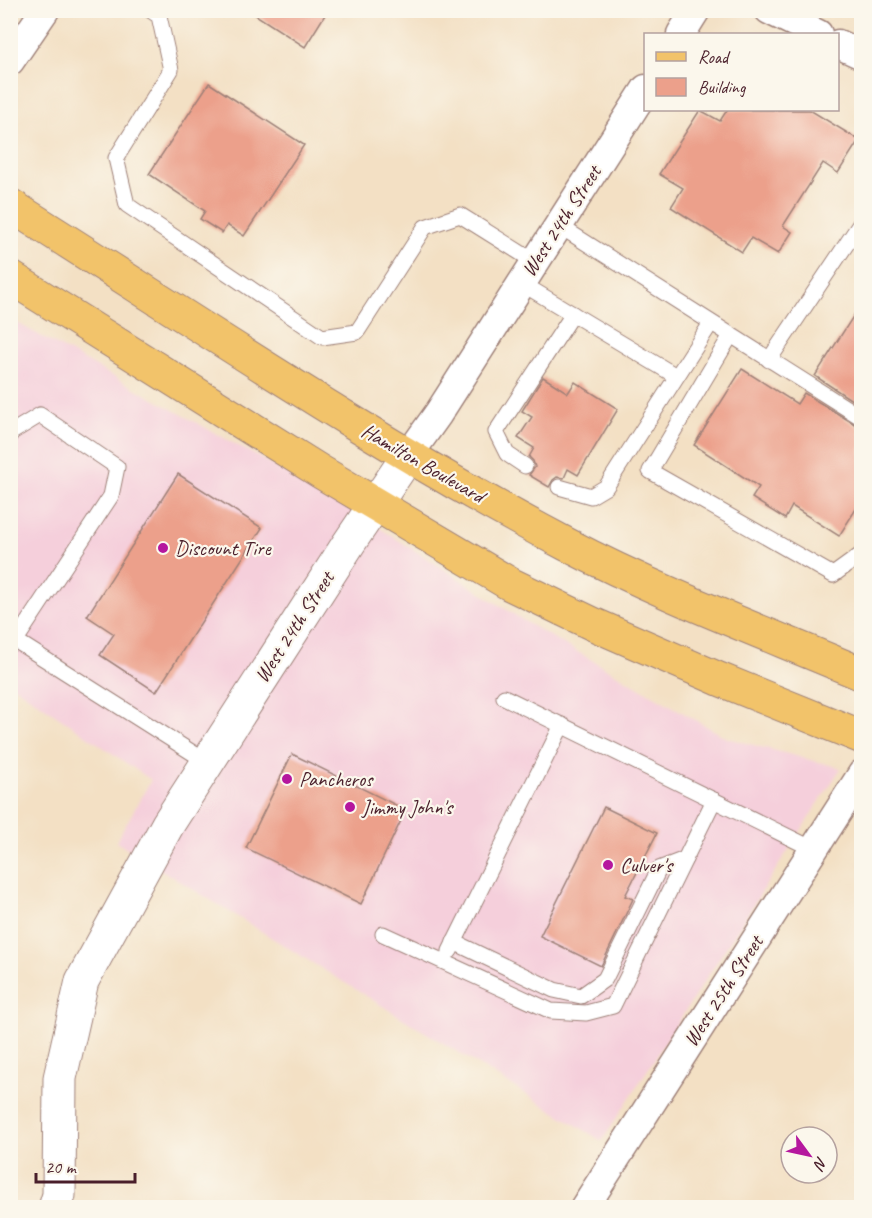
<svg xmlns="http://www.w3.org/2000/svg" width="872" height="1218" viewBox="0 0 872 1218" font-family="Caveat,sans-serif">
<rect width="100%" height="100%" fill="#fbf7ec"/>
<filter id="ink" filterUnits="userSpaceOnUse"><feTurbulence type="fractalNoise" baseFrequency=".0167" numOctaves="2"/><feDisplacementMap in="SourceGraphic" scale="12" xChannelSelector="R" yChannelSelector="G"/><feConvolveMatrix kernelMatrix="1 2 1 2 8 2 1 2 1" color-interpolation-filters="sRGB"/></filter>
<filter id="wash" filterUnits="userSpaceOnUse"><feTurbulence type="fractalNoise" baseFrequency=".008" numOctaves="4" result="noise"/><feDisplacementMap in="SourceGraphic" scale="24" xChannelSelector="R" yChannelSelector="G"/><feGaussianBlur stdDeviation="1.35" result="paint"/><feColorMatrix in="noise" values="0 0 0 0 0 0 0 0 0 0 0 0 0 0 0 0 0 1.4 0 .05"/><feComposite in="paint" operator="in"/></filter>
<g filter="url(#wash)">
<rect width="100%" height="100%" fill="#f3e0c4"/>
<polygon fill="#f5cfdb" points="10,319 339,502 529,624 727,738 841,768 602,1141 116,842 151,780 11,684"/>
<g id="blocks">
<g fill="#eca08b">
<polygon points="248,10 328,10 305,47"/>
<polygon points="209,83 304,145 244,236 227,225 222,233 200,219 205,211 149,174"/>
<polygon points="700,110 720,121 727,110 810,110 859,140 838,173 823,163 783,226 792,232 778,254 751,238 742,252 671,207 683,188 659,174"/>
<polygon points="861,304 861,406 815,376"/>
<polygon points="742,369 797,404 804,393 861,428 861,501 839,536 792,506 785,519 752,498 759,487 694,445"/>
<polygon points="543,377 568,393 575,382 618,409 578,475 568,469 564,478 557,477 553,480 549,487 529,475 535,467 533,461 529,457 534,448 518,438 532,417 522,411"/>
<polygon points="178,474 262,528 156,692 100,655 114,634 87,616"/>
<polygon points="292,754 406,810 361,904 246,848"/>
<polygon points="604,807 657,833 625,896 633,899 601,966 540,936"/>
</g>
</g>
</g>
<g filter="url(#ink)">
<use href="#blocks" fill-opacity="0" stroke="#9e8078" stroke-width="1.5"/>
<g fill="none" stroke-linecap="round" stroke-linejoin="round">
<g stroke="#9e8078" stroke-width="17">
<g id="service">
<polyline points="150,10 159,16 171,70 116,158 127,205 322,337 357,332 425,227 460,215 535,262"/>
<polyline points="558,225 731,335"/>
<polyline points="521,283 676,376"/>
<polyline points="769,360 862,221"/>
<polyline points="862,418 731,335 650,471 833,575 862,554"/>
<polyline points="10,435 12,432 40,415 117,467 111,496 16,640"/>
<polyline points="525,466 507,454 496,432 573,314"/>
<polyline points="559,487 591,496 606,487 711,323"/>
<polyline points="10,637 207,762"/>
<polyline points="504,697 813,849"/>
<polyline points="383,934 551,1011 586,1013 613,1006 714,800"/>
<polyline points="454,942 554,990 581,996 605,979 659,869 685,859"/>
<polyline points="450,951 562,725"/>
</g>
</g>
<g stroke="#9e8078" stroke-width="31">
<g id="minor">
<polyline points="769,10 818,34"/>
<polyline points="681,34 696,10"/>
<polyline points="838,44 862,55"/>
<polyline points="10,61 45,10"/>
<polyline points="408,456 438,414 646,89"/>
<polyline points="584,1208 862,774"/>
</g>
</g>
<g stroke="#9e8078" stroke-width="35">
<polyline id="tertiary" points="55,1208 59,1195 60,1078 82,981 168,824 349,543 408,456"/>
</g>
<g stroke="#9e8078" stroke-width="35">
<g id="primary">
<path d="M10 205C194 321 374 443 566 544 661 594 763 632 862 674"/>
<polyline points="10,277 321,472 510,584 593,624 719,679 862,737"/>
</g>
</g>
<use href="#service" stroke="#fff" stroke-width="15"/>
<use href="#minor" stroke="#fff" stroke-width="28"/>
<use href="#tertiary" stroke="#fff" stroke-width="33"/>
<use href="#primary" stroke="#f2c36a" stroke-width="33"/>
</g>
</g>
<g fill="#b5179e" stroke="#fbf7ec" stroke-width="2">
<circle cx="163" cy="548" r="6"/>
<circle cx="287" cy="779" r="6"/>
<circle cx="350" cy="807" r="6"/>
<circle cx="608" cy="865" r="6"/>
</g>
<g text-anchor="middle" stroke-width="4.5" stroke-linejoin="round" paint-order="stroke">
<g font-size="21" fill="#4a1f2b" stroke="#fbf7ec">
<text transform="translate(561 221) rotate(-57)" y="7">West 24th Street</text>
<text transform="translate(423 463) rotate(30)" y="7">Hamilton Boulevard</text>
<text transform="translate(294 627) rotate(-57)" y="7">West 24th Street</text>
<text transform="translate(723 991) rotate(-57)" y="7">West 25th Street</text>
</g>
<g font-size="21" fill="#4a1f2b" stroke="#fbf7ec" text-anchor="start">
<text x="175" y="555">Discount Tire</text>
<text x="299" y="786">Pancheros</text>
<text x="362" y="814">Jimmy John's</text>
<text x="620" y="872">Culver's</text>
</g>
</g>
<rect width="872" height="1218" fill="none" stroke="#fbf7ec" stroke-width="36"/>
<rect x="644" y="33" width="195" height="78" fill="#fbf7ec" stroke="#b4a19f" stroke-width="1.5"/>
<rect x="656" y="52" width="30" height="9" fill="#f2c36a" stroke="#b4a19f" stroke-width="1.5"/>
<text x="698" y="63" font-size="18" fill="#4a1f2b">Road</text>
<rect x="656" y="78" width="30" height="18" fill="#eca08b" stroke="#b4a19f" stroke-width="1.5"/>
<text x="698" y="93" font-size="18" fill="#4a1f2b">Building</text>
<g transform="translate(809 1155) rotate(123)"><circle r="28" fill="#fbf7ec" stroke="#b4a19f" stroke-width="1.5"/>
<path d="M0-4.5L10 22L0 15L-10 22Z" fill="#b5179e"/>
<text y="-9" font-size="16" font-weight="bold" text-anchor="middle" fill="#4a1f2b">N</text>
</g>
<path d="M36 1173v9h99v-9" fill="none" stroke="#4a1f2b" stroke-width="3"/>
<text x="45" y="1173" font-size="18" fill="#4a1f2b" stroke="#fbf7ec" stroke-width="4.5" paint-order="stroke">20 m</text>
</svg>
